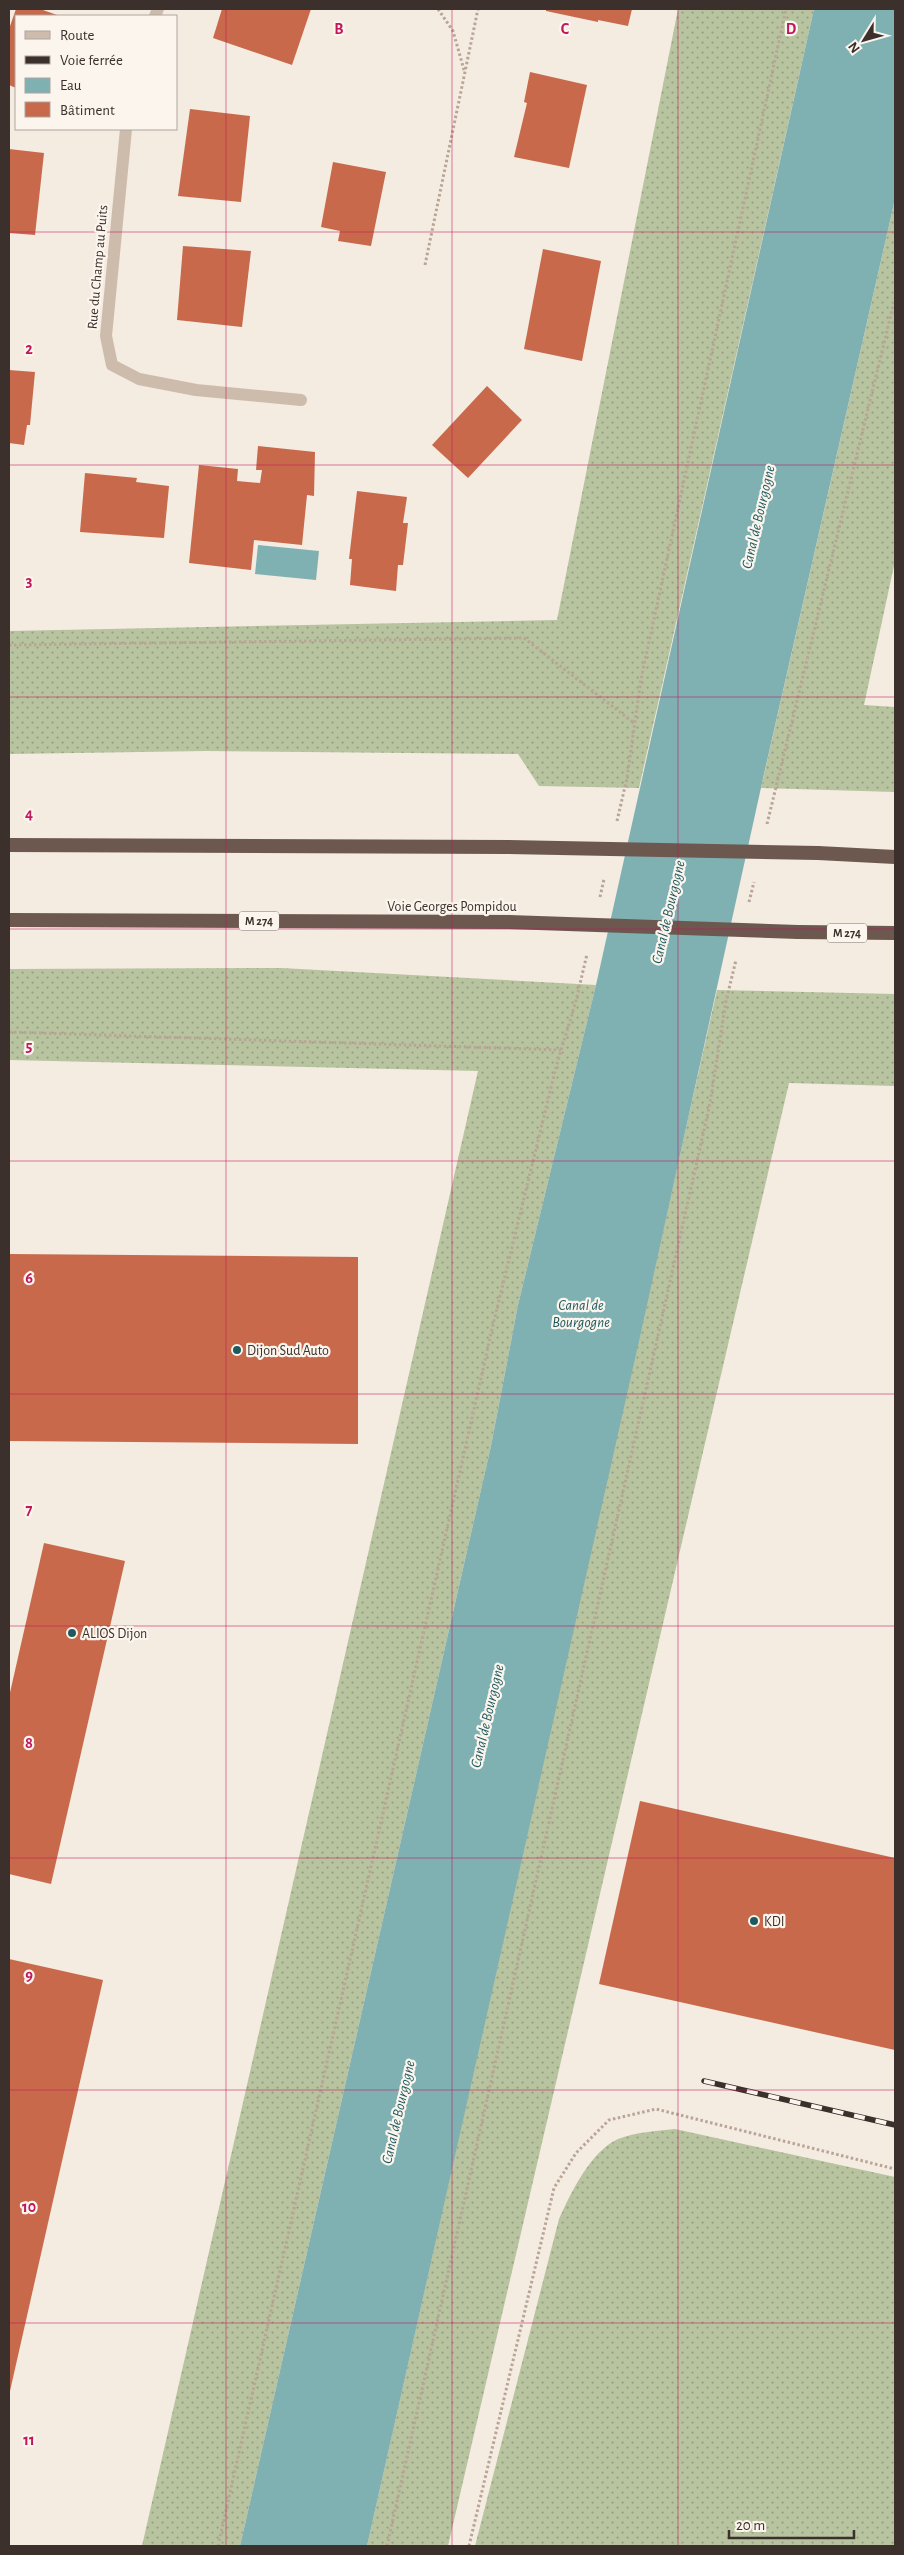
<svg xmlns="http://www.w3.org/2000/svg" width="904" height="2555" viewBox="0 0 904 2555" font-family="'Alegreya Sans',sans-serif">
<defs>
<pattern id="grass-dots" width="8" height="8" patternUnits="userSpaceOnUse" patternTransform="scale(1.25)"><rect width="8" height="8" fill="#b8c4a0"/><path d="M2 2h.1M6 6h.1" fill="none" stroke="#97a083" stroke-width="1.8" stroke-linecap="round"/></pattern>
</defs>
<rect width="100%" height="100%" fill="#f4ebe1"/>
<g fill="url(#grass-dots)">
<polygon points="678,9 814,9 639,788 539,786 518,754 206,751 9,754 9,631 557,620"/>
<polygon points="895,199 895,561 864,705 895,707 895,792 761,788"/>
<polygon points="281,968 596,985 518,1305 491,1446 240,2546 142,2546 478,1071 9,1060 9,969"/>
<polygon points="717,990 895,994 895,1086 789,1083 448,2546 367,2546"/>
<path d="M675 2129 895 2177V2546H475L559 2219C571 2193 590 2152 618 2139 636 2132 656 2131 675 2129Z"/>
</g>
<g fill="#7fb0b2">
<polygon points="814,9 895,9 895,199 764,774 641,1332 367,2546 240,2546 491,1446 518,1305 596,985"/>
<polygon points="258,545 319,551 316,580 255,574"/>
</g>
<g fill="#c8694b">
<polygon points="16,9 40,9 60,16 16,16 16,88 9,85 9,29"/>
<polygon points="222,9 311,9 292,65 213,38"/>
<polygon points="546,9 632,9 628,26 598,20 598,22 546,11"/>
<polygon points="530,72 587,85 569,168 514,157 527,103 524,102"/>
<polygon points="190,109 250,116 241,202 178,196"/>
<polygon points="9,149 44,153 35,235 9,233"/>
<polygon points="333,162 386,172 371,246 338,241 340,231 321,227"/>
<polygon points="183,246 251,251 242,327 177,320"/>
<polygon points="543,249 601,261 582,361 524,349"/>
<polygon points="9,370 35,372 30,425 27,425 24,445 9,443"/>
<polygon points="487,386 522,420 468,478 432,445"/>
<polygon points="258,446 315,452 314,496 307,495 302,545 254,540 251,570 189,563 199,465 238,469 237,481 260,483 262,470 256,470"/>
<polygon points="85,473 137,478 136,482 169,486 164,538 80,532"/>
<polygon points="357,491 407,497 403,523 408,523 403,565 398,565 396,591 350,585 352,559 349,559"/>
<polygon points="9,1254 358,1257 358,1444 9,1441"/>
<polygon points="44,1543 125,1561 51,1884 9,1874 9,1697"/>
<polygon points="640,1801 895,1858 895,2050 599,1984"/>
<polygon points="9,1959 103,1980 10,2391 9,2391"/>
</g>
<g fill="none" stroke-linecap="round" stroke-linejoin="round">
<g stroke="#b9a596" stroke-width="3" stroke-dasharray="2.5 2.5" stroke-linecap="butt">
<polyline points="438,9 453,31 464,70"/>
<polyline points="425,265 478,9"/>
<polyline points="9,645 524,638 634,723"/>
<polyline points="617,821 627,778 641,679 786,9"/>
<polyline points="767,824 895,298"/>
<polyline points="600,897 604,879"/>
<polyline points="749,902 754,882"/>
<polyline points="9,1032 561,1050"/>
<polyline points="218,2546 492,1329 556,1067 576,1001 587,954"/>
<polyline points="387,2546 710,1103 726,1001 736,960"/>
<polyline points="469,2546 554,2188 576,2153 609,2120 656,2109 895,2169"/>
</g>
<g stroke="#cdbbac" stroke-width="12">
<polyline points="155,16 158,9"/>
<polyline points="126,129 106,336 112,365 139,379 196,390 301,400"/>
</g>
<g stroke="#6c584f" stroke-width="14">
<polyline points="9,845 508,847"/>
<polyline points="818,853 895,857"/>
<polyline points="9,920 509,922"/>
<polyline points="798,932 895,933"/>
</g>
<g stroke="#3b302b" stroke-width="5.5">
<polyline id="rail" points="704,2081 895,2125"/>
</g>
<use href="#rail" stroke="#fbf5ee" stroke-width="4" stroke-dasharray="11" stroke-linecap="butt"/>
<g stroke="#6c584f" stroke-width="14">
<polyline points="508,847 818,853"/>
<polyline points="509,922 798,932"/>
</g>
</g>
<path fill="none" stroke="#c2185b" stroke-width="1" stroke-opacity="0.55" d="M226 9V2546M452 9V2546M678 9V2546M9 232H895M9 465H895M9 697H895M9 929H895M9 1161H895M9 1394H895M9 1626H895M9 1858H895M9 2090H895M9 2323H895"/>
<g fill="#1f5a5e" stroke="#fbf5ee" stroke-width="2">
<circle cx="237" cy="1350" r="5"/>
<circle cx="72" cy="1633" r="5"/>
<circle cx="754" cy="1921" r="5"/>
</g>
<g text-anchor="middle" stroke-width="4.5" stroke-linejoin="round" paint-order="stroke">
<g fill="#fbf5ee" stroke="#756b66" stroke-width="1">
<rect x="239" y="911.5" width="40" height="19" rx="4"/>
<rect x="827" y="923.5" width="40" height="19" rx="4"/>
</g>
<g font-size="12" font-weight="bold" fill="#3b302b">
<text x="259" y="925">M 274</text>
<text x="847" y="937">M 274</text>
</g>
<g font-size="14" fill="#3b302b" stroke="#fbf5ee">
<text transform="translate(97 267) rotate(-85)" y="5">Rue du Champ au Puits</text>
<text x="452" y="911">Voie Georges Pompidou</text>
</g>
<g font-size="14" fill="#3b302b" stroke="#fbf5ee" text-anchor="start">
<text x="247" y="1355">Dijon Sud Auto</text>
<text x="82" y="1638">ALIOS Dijon</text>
<text x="764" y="1926">KDI</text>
</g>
<g font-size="15" font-style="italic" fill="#1f5a5e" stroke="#fbf5ee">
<text transform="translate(758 517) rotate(-77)" y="5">Canal de Bourgogne</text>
<text transform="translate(668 912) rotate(-77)" y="5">Canal de Bourgogne</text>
<text x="581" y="1310">Canal de<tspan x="581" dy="17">Bourgogne</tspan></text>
<text transform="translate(487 1716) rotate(-77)" y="5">Canal de Bourgogne</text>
<text transform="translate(398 2112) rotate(-77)" y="5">Canal de Bourgogne</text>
</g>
</g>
<g font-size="16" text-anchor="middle" font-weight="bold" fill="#c2185b" stroke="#fbf5ee" stroke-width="4.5" stroke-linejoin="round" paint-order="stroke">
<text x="339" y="34">B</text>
<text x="565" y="34">C</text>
<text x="791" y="34">D</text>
<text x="29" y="354">2</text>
<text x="29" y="586">3</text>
<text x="29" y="819">4</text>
<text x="29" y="1051">5</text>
<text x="29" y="1283">6</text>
<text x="29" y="1515">7</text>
<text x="29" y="1748">8</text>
<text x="29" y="1980">9</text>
<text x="29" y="2212">10</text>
<text x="29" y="2445">11</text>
</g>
<rect width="904" height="2555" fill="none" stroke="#3b302b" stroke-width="20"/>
<rect x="15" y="15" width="162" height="115" fill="#fbf5ee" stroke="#aea6a0"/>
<rect x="25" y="31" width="25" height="8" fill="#cdbbac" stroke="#aea6a0"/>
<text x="60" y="40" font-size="15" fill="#3b302b">Route</text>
<rect x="25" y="56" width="25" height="8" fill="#3b302b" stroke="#aea6a0"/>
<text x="60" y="65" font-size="15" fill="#3b302b">Voie ferrée</text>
<rect x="25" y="78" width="25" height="15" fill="#7fb0b2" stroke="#aea6a0"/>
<text x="60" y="90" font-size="15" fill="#3b302b">Eau</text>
<rect x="25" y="102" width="25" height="15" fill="#c8694b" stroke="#aea6a0"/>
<text x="60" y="115" font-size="15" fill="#3b302b">Bâtiment</text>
<g transform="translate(864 40) rotate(233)" stroke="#fbf5ee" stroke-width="4" paint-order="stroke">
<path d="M0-4L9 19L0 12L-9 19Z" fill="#3b302b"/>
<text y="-8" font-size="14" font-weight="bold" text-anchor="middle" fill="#3b302b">N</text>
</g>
<path d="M729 2530v8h125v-8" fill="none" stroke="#3b302b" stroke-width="2.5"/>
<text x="736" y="2530" font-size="15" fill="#3b302b" stroke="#fbf5ee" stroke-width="4" paint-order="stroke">20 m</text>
</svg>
